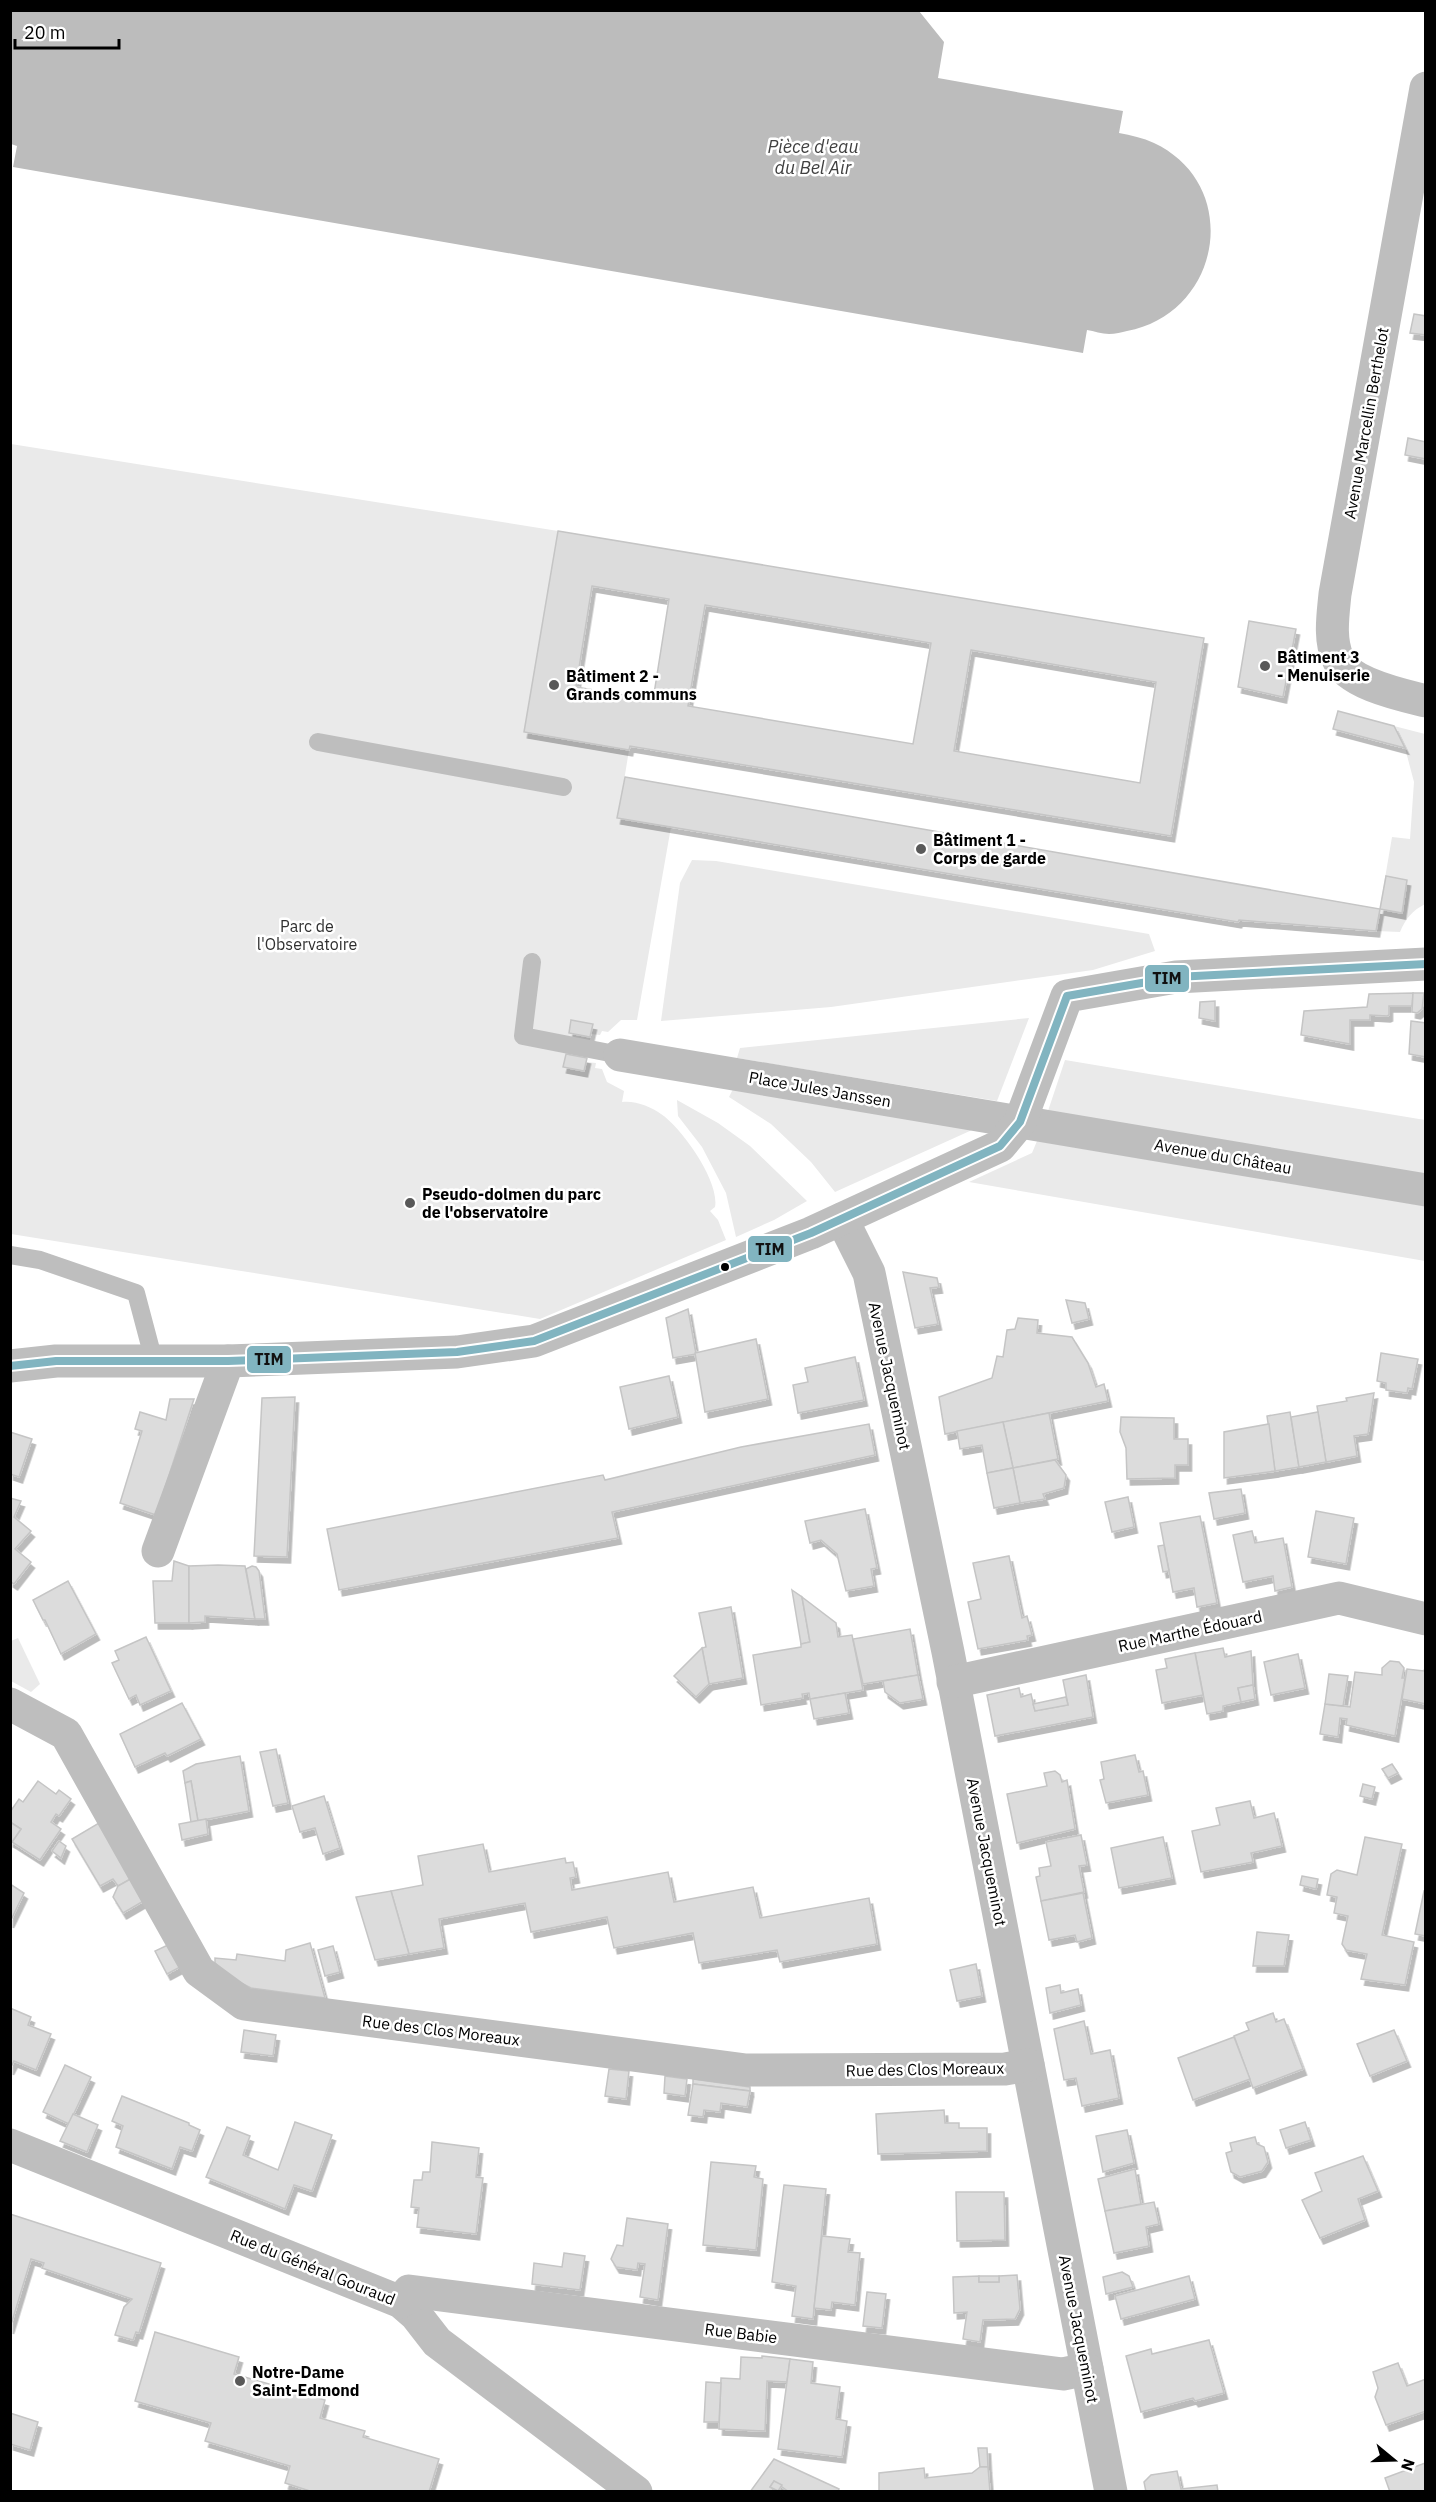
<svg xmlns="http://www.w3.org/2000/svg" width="1436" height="2502" viewBox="0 0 1436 2502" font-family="'IBM Plex Sans',sans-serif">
<defs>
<filter id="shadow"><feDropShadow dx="3.5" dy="6" stdDeviation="0" flood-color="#0004"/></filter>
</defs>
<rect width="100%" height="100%" fill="#fff"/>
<g fill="#eaeaea">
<path d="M11 444 558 531 524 732 629 750 618 818 671 827 637 1020H621L608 1032 602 1031 600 1035 591 1034 586 1062 596 1063 595 1068 602 1069 607 1082 624 1091 622 1102C634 1100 652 1107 661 1114 682 1128 720 1182 715 1207L710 1211 718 1220 726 1240 540 1319 11 1234Z"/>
<path d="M1394 726 1425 734V904C1412 911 1406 918 1400 932L1376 931 1392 837 1410 839 1414 782 1405 748Z"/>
<polygon points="692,860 716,861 1149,934 1155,951 1093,970 831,1007 661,1021 680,883"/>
<polygon points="1029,1018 997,1101 737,1058 740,1048"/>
<polygon points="1065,1060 1425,1120 1425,1176 1048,1111"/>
<polygon points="733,1089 972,1130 835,1192 811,1162 771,1124 729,1097"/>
<polygon points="677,1100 718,1123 750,1146 807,1201 774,1220 736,1237 726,1193 702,1147 678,1116"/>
<polygon points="1037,1141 1425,1206 1425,1261 969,1182 1032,1153"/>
<polygon points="18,1638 40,1684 31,1692 11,1681 11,1641"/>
</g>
<path fill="#bcbcbc" d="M10 11H919L944 42 938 78 1123 111 1119 133C1131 135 1143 138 1154 143 1243 185 1222 313 1127 331 1122 332 1115 334 1109 334 1102 334 1094 331 1087 330L1083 353 13 167 17 146 11 144Z"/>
<g fill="#dcdcdc" stroke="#c5c5c5" stroke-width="1.5" fill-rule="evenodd" filter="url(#shadow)">
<polygon points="1414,314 1426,316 1426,335 1410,333"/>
<polygon points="1408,438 1426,442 1426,459 1405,455"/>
<path d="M558 531 1204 638 1171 836 630 746 629 750 524 732ZM592 586 669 599 653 700 576 687ZM705 605 931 643 913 744 688 706ZM971 650 1156 682 1140 783 954 751Z"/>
<polygon points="1249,621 1296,629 1283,697 1238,687"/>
<polygon points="1338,711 1394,726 1405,748 1333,729"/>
<polygon points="625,777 1380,909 1376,931 1239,920 1238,922 617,818"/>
<polygon points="1386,876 1407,880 1402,913 1380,909"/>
<polygon points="1413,993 1412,1006 1389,1006 1389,1015 1387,1016 1370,1015 1370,1020 1350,1020 1350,1044 1301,1035 1304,1011 1367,1007 1369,994"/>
<polygon points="1413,993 1424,993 1422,1009 1417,1013 1412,1012"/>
<polygon points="1215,1001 1215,1021 1199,1018 1200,1002"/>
<polygon points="571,1020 593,1024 590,1037 569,1033"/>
<polygon points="1411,1021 1426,1023 1426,1057 1409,1054"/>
<polygon points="566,1054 587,1058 584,1071 563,1067"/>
<polygon points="903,1272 937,1278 939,1287 930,1288 938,1324 915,1328"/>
<polygon points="1066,1300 1085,1303 1089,1319 1072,1323"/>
<polygon points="688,1309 696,1354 673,1358 666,1318"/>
<polygon points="1018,1318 1038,1320 1037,1333 1072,1337 1088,1363 1096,1387 1104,1384 1108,1401 945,1434 939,1397 992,1378 997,1356 1003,1357 1007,1330 1015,1329"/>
<polygon points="756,1339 768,1399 705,1412 695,1353"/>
<polygon points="1381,1353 1418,1359 1412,1389 1408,1388 1407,1393 1386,1390 1386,1383 1377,1381"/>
<polygon points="855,1357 864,1400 798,1413 793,1385 808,1382 805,1368"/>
<polygon points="669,1376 678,1417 629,1429 620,1387"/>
<polygon points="1374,1393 1368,1434 1354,1436 1357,1456 1326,1462 1317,1406 1347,1401 1346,1398"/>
<polygon points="295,1397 287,1557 254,1556 262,1398"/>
<polygon points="170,1399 194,1399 156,1515 120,1503 142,1431 135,1429 140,1412 166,1420"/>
<polygon points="1290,1412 1299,1467 1275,1471 1267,1416"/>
<polygon points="1318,1412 1326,1462 1299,1467 1291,1417"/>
<polygon points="1049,1413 1058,1459 1013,1468 1003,1422"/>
<polygon points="1121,1417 1174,1418 1174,1439 1188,1439 1188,1465 1175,1465 1175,1478 1127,1479 1126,1448 1120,1432"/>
<polygon points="1003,1422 1013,1468 987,1473 982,1445 960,1449 957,1431"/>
<polygon points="869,1424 875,1455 612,1512 618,1538 339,1590 327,1529 603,1475 605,1480 741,1447"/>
<polygon points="1269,1424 1275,1471 1224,1478 1224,1432"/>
<polygon points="10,1432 32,1439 19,1477 10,1474"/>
<polygon points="1055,1460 1066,1475 1064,1488 1043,1494 1045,1499 1020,1503 1013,1468"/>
<polygon points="1013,1468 1020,1503 994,1508 987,1473"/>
<polygon points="1241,1489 1245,1513 1214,1519 1209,1493"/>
<polygon points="1128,1497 1134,1527 1112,1532 1105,1502"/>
<polygon points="10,1498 21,1501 14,1517 31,1531 15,1549 31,1562 14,1584 10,1581"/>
<polygon points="865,1509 877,1568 871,1569 874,1586 846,1591 837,1554 821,1540 810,1543 805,1521"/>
<polygon points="1316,1511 1354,1518 1346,1564 1308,1557"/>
<polygon points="1200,1516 1217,1603 1197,1607 1194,1588 1173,1592 1160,1523"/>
<polygon points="1252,1531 1255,1543 1283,1538 1292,1587 1275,1591 1273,1576 1243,1582 1233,1535"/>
<polygon points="1164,1545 1169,1571 1163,1572 1158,1546"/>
<polygon points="1009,1556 1022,1618 1027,1616 1032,1635 1027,1636 1028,1640 978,1649 968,1602 981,1599 973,1563"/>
<polygon points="174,1561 189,1566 189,1623 155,1623 153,1581 172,1581"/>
<polygon points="218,1565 245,1566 255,1619 205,1616 205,1622 189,1623 189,1566"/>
<polygon points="252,1566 256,1567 259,1571 265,1619 255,1619 246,1569"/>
<polygon points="68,1581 96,1634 61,1654 45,1620 43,1620 33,1600"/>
<polygon points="792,1590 802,1597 810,1642 801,1644"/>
<polygon points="802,1597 836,1623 838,1637 852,1635 863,1690 810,1699 809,1693 802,1694 803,1698 761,1705 753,1655 801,1647 801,1644 810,1642"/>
<polygon points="731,1607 743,1678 709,1684 702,1648 706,1647 699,1613"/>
<polygon points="910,1629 918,1675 863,1684 853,1639"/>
<polygon points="146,1637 171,1691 140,1705 136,1695 129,1699 112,1663 119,1660 115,1651"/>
<polygon points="702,1648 709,1684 696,1697 674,1676"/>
<polygon points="1223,1648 1225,1657 1251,1651 1253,1685 1238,1688 1241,1702 1223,1706 1223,1711 1207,1714 1195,1653"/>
<polygon points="1195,1653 1203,1695 1162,1703 1156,1670 1167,1668 1165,1659"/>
<polygon points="1298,1654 1305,1688 1271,1695 1264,1662"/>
<polygon points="1390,1661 1399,1662 1404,1668 1402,1678 1405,1678 1395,1736 1346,1725 1347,1719 1340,1718 1338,1737 1320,1734 1325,1704 1350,1707 1355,1672 1382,1675 1382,1668"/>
<polygon points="1426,1665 1426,1704 1402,1699 1407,1669 1424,1671"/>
<polygon points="1329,1674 1348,1676 1343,1706 1325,1704"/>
<polygon points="918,1675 923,1699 900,1703 885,1692 883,1681"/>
<polygon points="1086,1675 1093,1717 995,1736 987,1695 1019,1688 1021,1697 1031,1694 1035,1711 1068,1705 1063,1680"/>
<polygon points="1253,1685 1255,1699 1241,1702 1238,1688"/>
<polygon points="845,1693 849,1713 814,1719 810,1699"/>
<polygon points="1066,1697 1068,1705 1035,1711 1033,1704"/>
<polygon points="182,1703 201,1739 167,1756 165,1753 135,1767 120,1734"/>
<polygon points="276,1749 288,1803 273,1806 260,1752"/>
<polygon points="1135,1755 1139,1772 1143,1771 1148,1795 1106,1803 1100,1780 1104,1779 1101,1762"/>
<polygon points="240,1756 249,1811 198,1821 191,1781 185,1783 183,1771 196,1764"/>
<polygon points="1392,1764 1398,1773 1388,1778 1382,1769"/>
<polygon points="1055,1771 1060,1775 1062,1782 1067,1780 1075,1829 1017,1843 1007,1794 1047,1786 1044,1773"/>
<polygon points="38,1781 56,1794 59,1790 71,1799 59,1816 56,1814 51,1822 61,1829 40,1860 12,1842 21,1829 10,1822 10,1812 19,1799 23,1802"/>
<polygon points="191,1781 198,1821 191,1822 185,1783"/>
<polygon points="1363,1784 1375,1787 1372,1799 1360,1796"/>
<polygon points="324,1796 340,1848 323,1854 315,1828 300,1832 292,1806"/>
<polygon points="1250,1801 1254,1818 1274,1813 1282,1846 1251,1853 1253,1862 1201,1872 1192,1831 1220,1825 1216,1808"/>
<polygon points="206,1819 208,1834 182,1840 179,1824"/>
<polygon points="104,1820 134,1877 118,1886 113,1879 100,1886 72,1839"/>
<polygon points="10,1822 21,1829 12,1842 10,1841"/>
<polygon points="1081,1835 1087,1865 1079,1866 1084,1892 1041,1901 1036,1877 1040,1876 1039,1868 1051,1866 1046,1842"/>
<polygon points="1163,1837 1172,1878 1119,1888 1111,1848"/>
<polygon points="1365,1837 1402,1844 1382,1935 1414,1942 1405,1985 1361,1979 1367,1954 1346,1950 1342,1944 1348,1916 1334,1913 1337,1897 1327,1895 1331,1874 1337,1870 1357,1875"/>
<polygon points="59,1841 66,1846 61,1858 52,1851"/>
<polygon points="483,1844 489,1872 565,1858 566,1863 573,1862 576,1877 570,1878 572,1890 668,1872 674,1902 753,1887 760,1918 869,1898 877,1944 780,1962 777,1950 699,1963 693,1933 614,1948 607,1917 531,1932 525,1903 439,1919 444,1948 409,1954 391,1891 423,1885 418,1856"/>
<polygon points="1302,1876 1318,1879 1316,1889 1300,1885"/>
<polygon points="134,1877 147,1899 123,1913 113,1897 118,1886"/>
<polygon points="10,1884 24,1893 10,1922"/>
<polygon points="391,1891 409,1954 375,1960 356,1897"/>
<polygon points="1424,1891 1426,1892 1426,1936 1415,1934"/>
<polygon points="1083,1893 1092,1938 1077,1942 1075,1935 1049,1940 1041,1901"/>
<polygon points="1257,1932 1289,1935 1284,1966 1253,1966"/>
<polygon points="310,1943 325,1998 251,1988 233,1979 215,1963 215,1958 236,1960 237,1954 285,1961 286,1950"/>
<polygon points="170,1944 182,1966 167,1974 155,1951"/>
<polygon points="333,1946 340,1972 325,1976 318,1950"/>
<polygon points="976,1964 982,1996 957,2001 950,1970"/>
<polygon points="1060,1985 1061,1993 1078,1989 1081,2005 1050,2013 1046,1988"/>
<polygon points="10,2008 31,2017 28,2025 51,2034 36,2070 14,2061 10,2069"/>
<polygon points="1273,2013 1276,2022 1284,2019 1303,2069 1253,2088 1234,2036 1249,2030 1246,2023"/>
<polygon points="1084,2021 1091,2054 1110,2050 1119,2098 1082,2106 1076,2078 1064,2080 1054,2029"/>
<polygon points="244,2030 276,2035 273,2056 241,2052"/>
<polygon points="1394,2030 1407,2061 1370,2076 1357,2044"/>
<polygon points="1234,2037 1250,2079 1193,2100 1178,2058"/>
<polygon points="65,2065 91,2077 69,2124 43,2112"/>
<polygon points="609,2069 629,2071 626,2099 605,2096"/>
<polygon points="665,2076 687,2079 685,2096 664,2093"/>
<polygon points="693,2079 750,2087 750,2091 693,2084"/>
<polygon points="693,2084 750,2091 747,2107 721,2103 720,2112 704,2110 703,2117 688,2115"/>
<polygon points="122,2096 189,2123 189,2125 200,2130 192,2151 180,2147 172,2169 116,2147 123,2126 112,2121"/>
<polygon points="944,2110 945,2123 959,2123 959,2128 987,2128 987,2151 878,2154 876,2114"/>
<polygon points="73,2114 98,2125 87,2152 60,2141"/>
<polygon points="295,2122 332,2135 312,2191 294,2185 285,2209 206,2177 227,2127 250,2136 243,2155 278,2170"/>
<polygon points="1305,2122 1311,2140 1286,2148 1280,2130"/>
<polygon points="1127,2130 1134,2163 1103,2172 1096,2136"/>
<polygon points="1255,2137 1257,2144 1264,2147 1268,2162 1262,2171 1240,2177 1231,2172 1226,2153 1232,2151 1230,2143"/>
<polygon points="432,2142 479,2148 476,2177 483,2178 476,2234 417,2227 419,2208 411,2207 414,2180 422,2180 423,2172 430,2172"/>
<polygon points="1363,2156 1378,2191 1358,2199 1365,2220 1320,2238 1302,2200 1322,2191 1315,2173"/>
<polygon points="711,2162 756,2166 754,2177 763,2179 756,2250 703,2245"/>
<polygon points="1135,2169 1141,2204 1105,2211 1098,2179"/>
<polygon points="784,2185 826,2189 813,2319 792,2316 796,2286 772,2282"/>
<polygon points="956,2192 1004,2192 1005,2240 957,2241"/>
<polygon points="1154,2202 1159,2224 1146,2227 1149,2246 1114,2253 1105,2211"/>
<polygon points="10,2214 161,2263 139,2333 136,2332 133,2340 115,2335 124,2307 132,2299 42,2268 44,2263 31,2259 10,2328"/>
<polygon points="627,2218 668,2224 658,2300 640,2297 645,2264 638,2263 637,2270 616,2267 611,2259 617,2245 623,2246"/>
<polygon points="822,2236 850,2239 848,2252 860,2253 855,2305 832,2302 831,2310 814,2308"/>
<polygon points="564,2253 585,2256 580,2290 532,2284 534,2263 562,2267"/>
<polygon points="1122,2272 1129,2276 1133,2287 1106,2294 1103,2277"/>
<polygon points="1017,2275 1020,2309 1015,2319 983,2320 980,2342 963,2339 967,2312 954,2313 953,2277 979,2276 979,2282 999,2282 999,2276"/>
<rect x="979" y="2276" width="20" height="6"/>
<polygon points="1189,2276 1195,2299 1121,2319 1115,2296"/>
<polygon points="867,2292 886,2294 882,2328 863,2326"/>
<polygon points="155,2332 239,2357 234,2374 325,2400 320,2418 365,2431 363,2437 439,2459 429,2492 313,2492 285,2483 290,2466 205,2441 211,2423 135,2401"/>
<polygon points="1209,2340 1224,2393 1195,2401 1193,2398 1141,2412 1126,2356 1151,2349 1152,2354"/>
<polygon points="762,2356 790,2359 787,2382 767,2381 765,2431 719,2429 721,2378 740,2379 741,2357 762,2358"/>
<polygon points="790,2359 813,2362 811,2383 840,2387 836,2419 847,2421 842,2457 778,2449"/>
<polygon points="1398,2363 1407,2386 1426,2379 1426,2411 1386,2425 1375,2397 1378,2388 1373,2372"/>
<polygon points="706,2382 721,2383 719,2422 704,2422"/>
<polygon points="10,2413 38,2422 30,2450 10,2444"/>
<polygon points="978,2448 987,2448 988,2467 980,2467"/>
<polygon points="774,2459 839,2489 838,2492 789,2492 774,2481 770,2487 773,2489 772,2492 750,2492"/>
<polygon points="1425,2463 1426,2492 1390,2492 1385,2478"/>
<polygon points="980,2467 988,2467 990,2492 879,2492 879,2473 924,2468 925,2478 972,2473"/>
<polygon points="1177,2471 1181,2489 1217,2485 1218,2492 1146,2492 1144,2482 1151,2475"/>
<polygon points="774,2481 782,2485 778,2491 770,2487"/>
</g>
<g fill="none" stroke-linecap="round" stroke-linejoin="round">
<g stroke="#bebebe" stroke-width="18">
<polyline points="318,742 563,787"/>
<polyline points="532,962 523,1036 620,1055"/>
<polyline points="10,1255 40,1260 136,1293 154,1361"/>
</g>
<g stroke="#bebebe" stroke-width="33">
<path d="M1426 88 1335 594C1333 615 1329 639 1338 659 1348 684 1402 695 1426 701"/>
<polyline points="620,1055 1426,1190"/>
<polyline points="842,1219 869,1273 948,1652 1111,2492"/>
<polyline points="10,1366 56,1361 228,1361 457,1352 534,1341 811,1233 1000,1146 1020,1122 1067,996 1176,977 1426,964"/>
<polyline points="158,1551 228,1361"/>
<polyline points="953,1682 1339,1598 1426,1619"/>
<polyline points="10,1704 66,1734 199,1971 244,2004 746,2070 1005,2069 1028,2065"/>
<polyline points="10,2145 401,2302 416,2315 437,2342 636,2492"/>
<polyline points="401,2302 409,2291 1063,2374 1087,2369"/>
</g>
<g stroke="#fff" stroke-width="12">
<polyline id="bus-1" points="10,1366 56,1361 228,1361 457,1352 534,1341 811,1233 1000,1146 1020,1122 1067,996 1176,977 1426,964"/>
</g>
<use href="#bus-1" stroke="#81b4c0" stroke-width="8"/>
</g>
<g fill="#595959" stroke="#fff" stroke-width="2">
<circle cx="1265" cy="666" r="6"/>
<circle cx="554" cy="685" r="6"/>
<circle cx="921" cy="849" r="6"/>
<circle cx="410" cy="1203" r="6"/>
<circle cx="240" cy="2381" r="6"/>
</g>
<circle fill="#000" stroke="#fff" stroke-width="2" cx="725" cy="1267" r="5"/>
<g text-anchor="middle" stroke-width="5" stroke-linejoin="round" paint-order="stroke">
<g font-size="16" fill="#000" stroke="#fff">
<text transform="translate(1366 423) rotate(-80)" y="6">Avenue Marcellin Berthelot</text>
<text transform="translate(820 1089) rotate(10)" y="6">Place Jules Janssen</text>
<text transform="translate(1223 1156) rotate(10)" y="6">Avenue du Château</text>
<text transform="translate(890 1376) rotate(78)" y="6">Avenue Jacqueminot</text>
<text transform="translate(1190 1631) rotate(-12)" y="6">Rue Marthe Édouard</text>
<text transform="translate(987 1852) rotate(79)" y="6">Avenue Jacqueminot</text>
<text transform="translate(441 2030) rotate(7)" y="6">Rue des Clos Moreaux</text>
<text transform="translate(925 2069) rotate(-1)" y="6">Rue des Clos Moreaux</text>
<text transform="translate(313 2267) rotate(22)" y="6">Rue du Général Gouraud</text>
<text transform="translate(1079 2329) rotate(79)" y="6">Avenue Jacqueminot</text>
<text transform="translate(741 2333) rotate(7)" y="6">Rue Babie</text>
</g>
<g font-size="16" font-weight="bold" fill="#000" stroke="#fff" text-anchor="start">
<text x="1277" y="663">Bâtiment 3<tspan x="1277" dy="18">- Menuiserie</tspan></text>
<text x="566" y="682">Bâtiment 2 -<tspan x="566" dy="18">Grands communs</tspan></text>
<text x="933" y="846">Bâtiment 1 -<tspan x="933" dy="18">Corps de garde</tspan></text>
<text x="422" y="1200">Pseudo-dolmen du parc<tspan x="422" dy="18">de l'observatoire</tspan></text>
<text x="252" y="2378">Notre-Dame<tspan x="252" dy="18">Saint-Edmond</tspan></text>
</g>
<g font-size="16" fill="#2f2f2f" stroke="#fff">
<text x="307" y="932">Parc de<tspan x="307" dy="18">l'Observatoire</tspan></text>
</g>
<g font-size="18" font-style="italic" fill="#404040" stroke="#fff">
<text x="813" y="153">Pièce d'eau<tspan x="813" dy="21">du Bel Air</tspan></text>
</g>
</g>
<g stroke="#fff" stroke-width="2">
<rect x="1144" y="964" width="46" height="29" rx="6" fill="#81b4c0"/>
<rect x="747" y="1235" width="46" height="28" rx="6" fill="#81b4c0"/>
<rect x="246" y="1345" width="46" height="29" rx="6" fill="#81b4c0"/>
</g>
<g font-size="16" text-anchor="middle" font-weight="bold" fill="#111">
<text x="1167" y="984">TIM</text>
<text x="770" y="1255">TIM</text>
<text x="269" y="1365">TIM</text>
</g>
<rect width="1436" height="2502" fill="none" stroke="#000000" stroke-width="24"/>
<g transform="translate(1394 2460) rotate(109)" stroke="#ffffff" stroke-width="4.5" paint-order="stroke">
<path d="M0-4.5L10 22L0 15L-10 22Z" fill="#000000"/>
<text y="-9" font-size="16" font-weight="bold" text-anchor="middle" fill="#000000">N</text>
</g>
<path d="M15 39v9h104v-9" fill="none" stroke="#000000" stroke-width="3"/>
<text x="24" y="39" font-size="18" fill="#000000" stroke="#ffffff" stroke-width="4.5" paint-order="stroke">20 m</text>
</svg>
